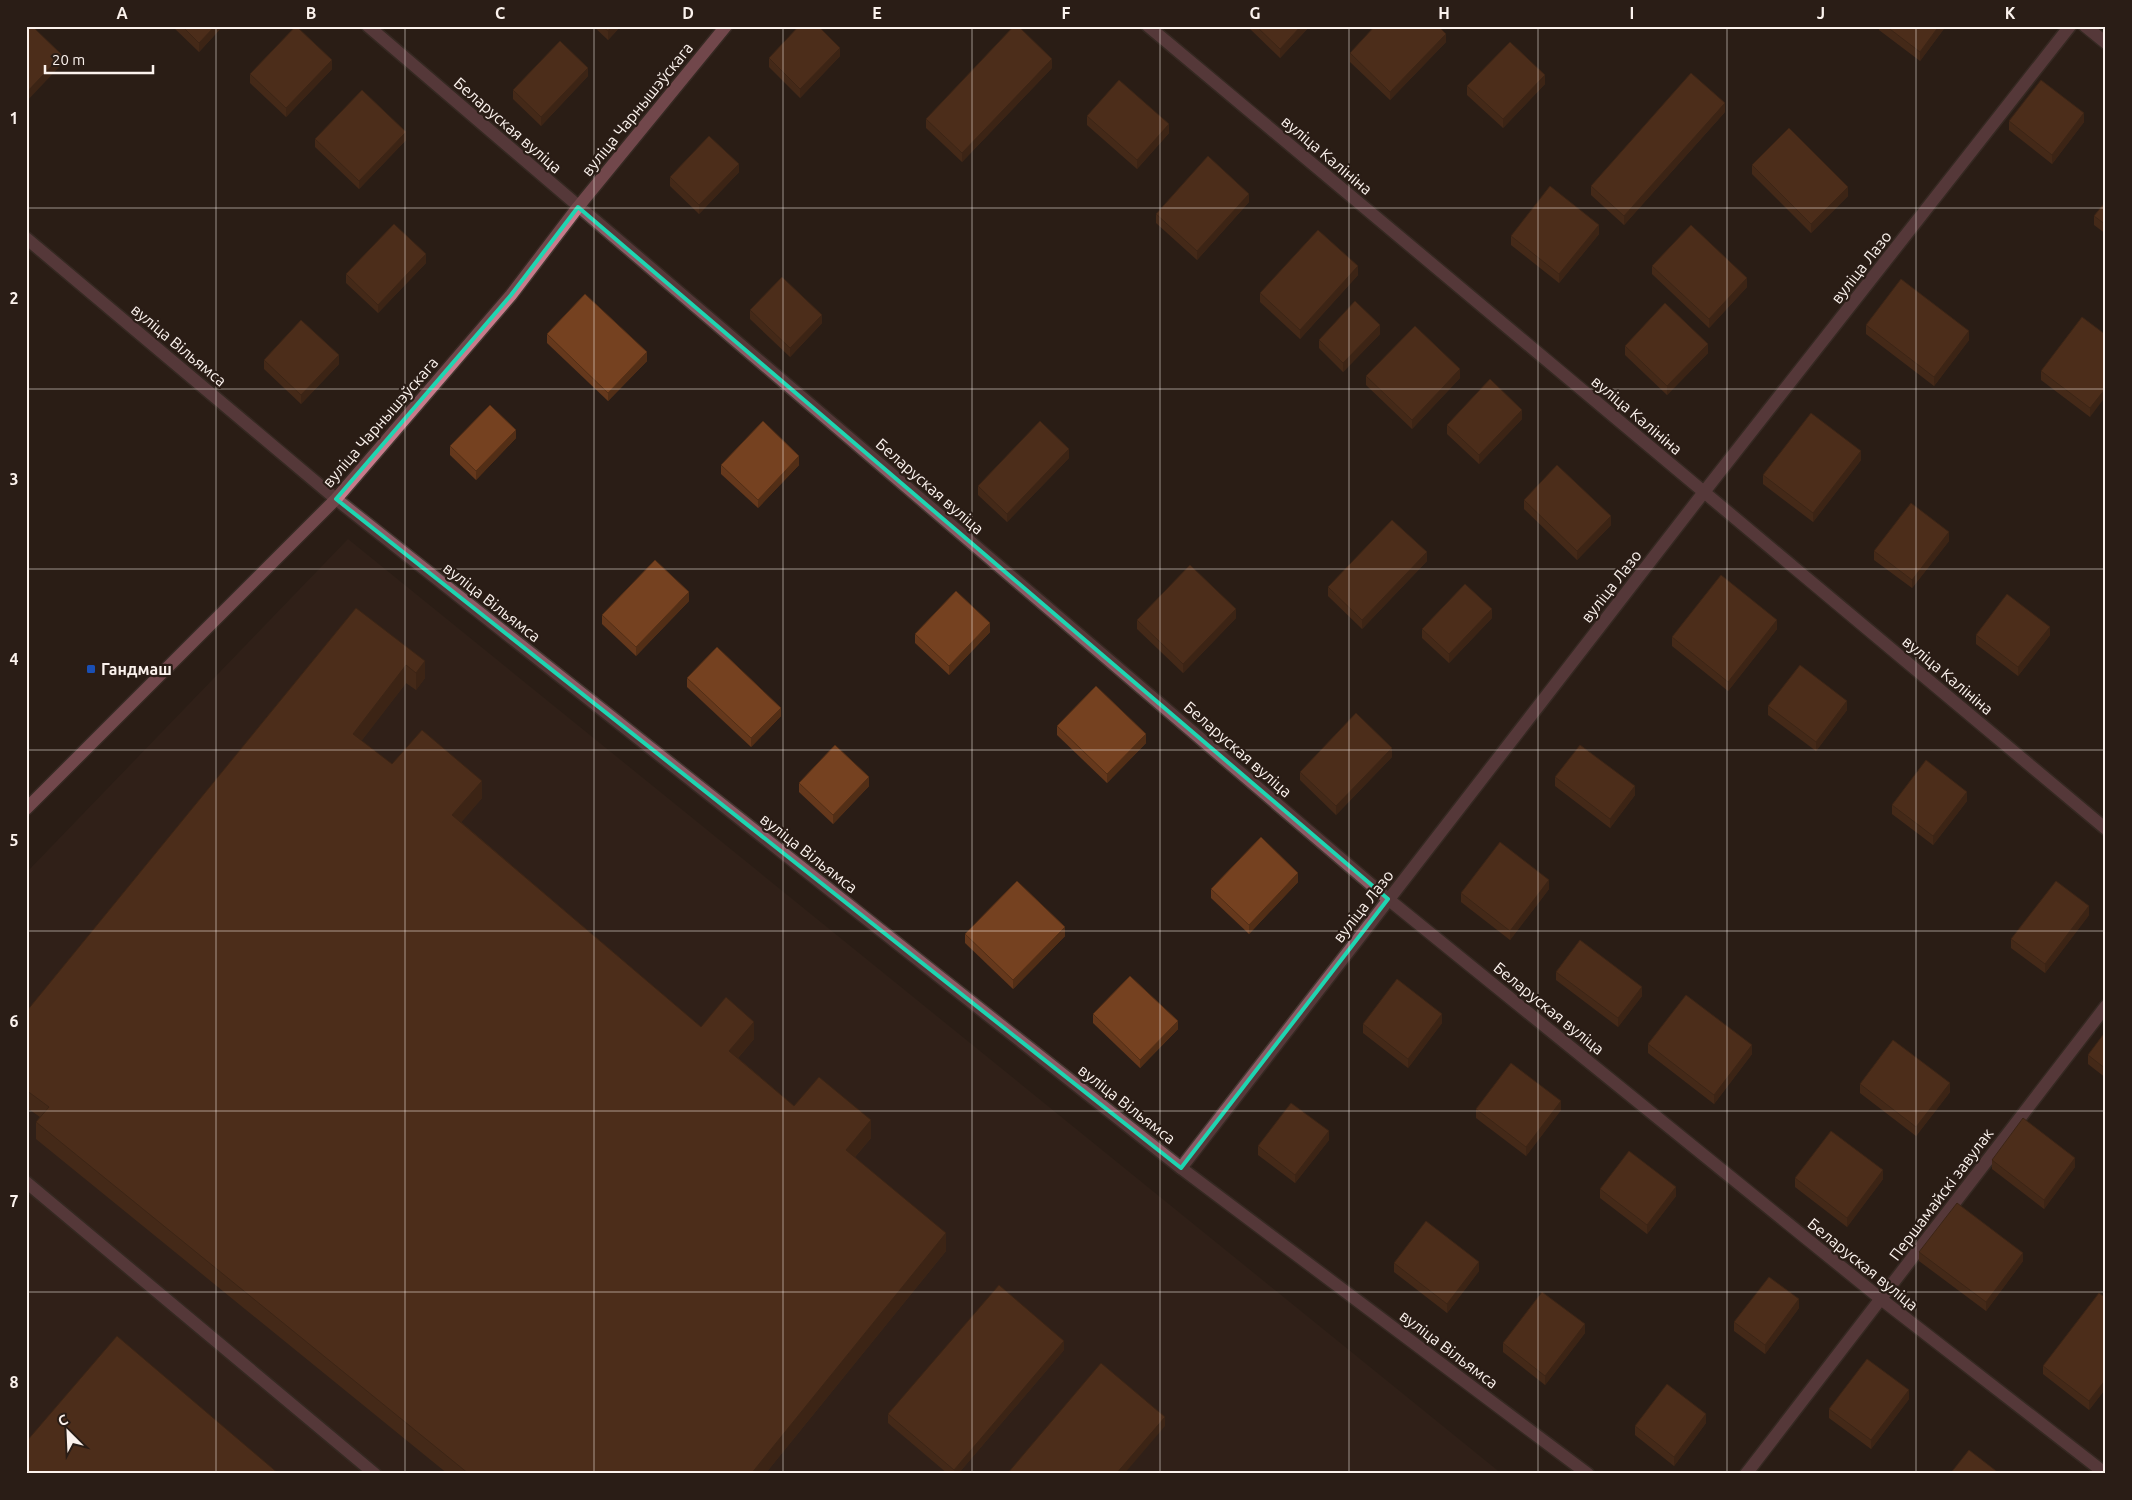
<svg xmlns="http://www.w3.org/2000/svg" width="2132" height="1500" viewBox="0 0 2132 1500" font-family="Ubuntu,sans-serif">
<rect width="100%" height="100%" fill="#2a1d16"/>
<polygon fill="#38251b" points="348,539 1502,1474 26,1474 26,873"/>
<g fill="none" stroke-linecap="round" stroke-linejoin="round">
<g stroke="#433730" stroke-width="15">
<polyline id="service" points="26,1182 375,1474"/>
</g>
<g stroke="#433730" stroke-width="15">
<g id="minor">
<polyline points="368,26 1388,899 1881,1299 2106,1474"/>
<polyline points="1148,26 2106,829"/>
<polyline points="2085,26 2106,43"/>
<polyline points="26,238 336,499 1181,1168 1588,1474"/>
<polyline points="1181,1168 1704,492 2070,26"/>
<polyline points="1746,1474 2106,1006"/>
</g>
</g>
<g stroke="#433730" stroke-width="15">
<polyline id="secondary" points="26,809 336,499 511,295 578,207 726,26"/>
</g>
<use href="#service" stroke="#8b5a65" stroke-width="12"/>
<use href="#minor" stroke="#8b5a65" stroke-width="12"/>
<use href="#secondary" stroke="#c87b8c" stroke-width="12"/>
</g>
<g fill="#65381c">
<polygon points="172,26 223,26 199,52"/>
<polygon points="593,26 621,26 608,40"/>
<polygon points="1248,26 1310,26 1280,58 1248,27"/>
<polygon points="1879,26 1946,26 1920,61 1879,30"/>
<polygon points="1446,42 1390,100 1350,62 1350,53"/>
<polygon points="840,56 800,98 769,67 769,58"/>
<polygon points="1052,68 962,162 926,128 926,119"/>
<polygon points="332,69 286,117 250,83 250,74"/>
<polygon points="588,76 541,126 513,99 513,90"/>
<polygon points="1545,84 1503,128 1467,95 1467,86"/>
<polygon points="1725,112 1624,225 1591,195 1591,186"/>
<polygon points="1087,116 1169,133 1137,169 1087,125"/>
<polygon points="2009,121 2084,122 2052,164 2009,130"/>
<polygon points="315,139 406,140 359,189 315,147"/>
<polygon points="1752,165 1848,196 1811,233 1752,174"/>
<polygon points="739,172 699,214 670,186 670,177"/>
<polygon points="2106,201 2106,234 2094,225 2094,216"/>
<polygon points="1249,202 1197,260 1156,223 1156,214"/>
<polygon points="1599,234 1559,283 1511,245 1511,236"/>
<polygon points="426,263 378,313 346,283 346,274"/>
<polygon points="1652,266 1747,287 1709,328 1652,274"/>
<polygon points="1358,275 1300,339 1260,302 1260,293"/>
<polygon points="750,310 822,323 790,357 750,319"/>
<polygon points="1866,325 1969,340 1934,386 1866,334"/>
<polygon points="547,334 647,361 608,401 547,343"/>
<polygon points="1380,334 1343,372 1319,348 1319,340"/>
<polygon points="2106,335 2090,417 2041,380 2041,371"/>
<polygon points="1625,346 1708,353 1667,395 1625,355"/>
<polygon points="264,360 339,364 301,404 264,369"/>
<polygon points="1366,376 1460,378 1412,429 1366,385"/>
<polygon points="1522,419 1479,464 1447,434 1447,425"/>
<polygon points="516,438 476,480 450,455 450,446"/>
<polygon points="1069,458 1007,522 978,495 978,486"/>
<polygon points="1861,460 1813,522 1763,484 1763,475"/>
<polygon points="721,465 799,465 758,508 721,474"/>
<polygon points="1524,500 1611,525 1577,560 1524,509"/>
<polygon points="1949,541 1912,588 1874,560 1874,551"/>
<polygon points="1427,561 1362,629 1328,596 1328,587"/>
<polygon points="689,601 636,656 602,624 602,615"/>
<polygon points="356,608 425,678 416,690 406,683 361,741 392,764 482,798 461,822 701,1027 754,1039 738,1058 794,1106 871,1138 855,1157 946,1251 765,1474 448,1474 36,1139 36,1122 40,1117 26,1107 26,1012"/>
<polygon points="1236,618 1183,673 1137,629 1137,620"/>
<polygon points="1492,618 1449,663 1422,638 1422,629"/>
<polygon points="1777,629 1728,691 1672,646 1672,637"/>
<polygon points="990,632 949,675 915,643 915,634"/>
<polygon points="1976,635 2050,635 2018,676 1976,644"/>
<polygon points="687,678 781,716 751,747 687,687"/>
<polygon points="1768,706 1847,710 1816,751 1768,715"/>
<polygon points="1057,726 1146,743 1107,783 1057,735"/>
<polygon points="1392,757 1336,815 1300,780 1300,772"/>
<polygon points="1555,777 1635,795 1610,828 1555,786"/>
<polygon points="799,783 869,786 833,824 799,792"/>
<polygon points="1967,801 1933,845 1892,814 1892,805"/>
<polygon points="1298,882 1249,934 1211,898 1211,889"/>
<polygon points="1549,889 1510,940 1461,902 1461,893"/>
<polygon points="2089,915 2045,973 2011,948 2011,939"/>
<polygon points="965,934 1065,936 1013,989 965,943"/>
<polygon points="1556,972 1642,996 1618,1027 1556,980"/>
<polygon points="1093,1014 1178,1029 1140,1068 1093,1023"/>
<polygon points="1442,1023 1408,1068 1363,1033 1363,1024"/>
<polygon points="2106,1031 2106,1078 2088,1064 2088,1055"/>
<polygon points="1648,1044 1752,1054 1714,1104 1648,1053"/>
<polygon points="1860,1084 1950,1092 1916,1136 1860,1093"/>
<polygon points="1476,1109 1561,1110 1526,1156 1476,1118"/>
<polygon points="1329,1140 1295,1183 1258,1155 1258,1146"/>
<polygon points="1992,1160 2075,1167 2044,1209 1992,1169"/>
<polygon points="1795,1178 1883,1179 1847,1227 1795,1187"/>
<polygon points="1600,1189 1676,1196 1647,1234 1600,1198"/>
<polygon points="1919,1252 2023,1261 1986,1311 1919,1261"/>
<polygon points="1394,1263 1479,1271 1447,1313 1394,1272"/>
<polygon points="2106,1298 2106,1388 2089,1410 2043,1374 2043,1366"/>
<polygon points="1799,1308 1765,1354 1734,1331 1734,1322"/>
<polygon points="1585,1333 1545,1385 1503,1352 1503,1343"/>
<polygon points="1064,1350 958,1474 948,1474 888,1423 888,1414"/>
<polygon points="1909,1399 1871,1449 1829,1418 1829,1409"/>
<polygon points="1706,1423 1674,1466 1635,1435 1635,1426"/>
</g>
<g fill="#522e16">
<polygon points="215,26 223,26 199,52 199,43"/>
<polygon points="612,26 621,26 608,40 608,31"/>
<polygon points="1301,26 1310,26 1280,58 1280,49"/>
<polygon points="1939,26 1946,26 1920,61 1920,52"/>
<polygon points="1446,34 1446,42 1390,100 1390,92"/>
<polygon points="840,48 840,56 800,98 800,89"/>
<polygon points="62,55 62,64 26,102 26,93"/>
<polygon points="1052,59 1052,68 962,162 962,153"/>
<polygon points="332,60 332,69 286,117 286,108"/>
<polygon points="588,68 588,76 541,126 541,117"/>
<polygon points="1545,75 1545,84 1503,128 1503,119"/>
<polygon points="1725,103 1725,112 1624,225 1624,216"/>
<polygon points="2084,113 2084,122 2052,164 2052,155"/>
<polygon points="1169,124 1169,133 1137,169 1137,160"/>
<polygon points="406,132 406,140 359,189 359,181"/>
<polygon points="739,164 739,172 699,214 699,205"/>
<polygon points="1848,187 1848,196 1811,233 1811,224"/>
<polygon points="1249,194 1249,202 1197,260 1197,251"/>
<polygon points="1599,225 1599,234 1559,283 1559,274"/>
<polygon points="426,254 426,263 378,313 378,305"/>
<polygon points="1358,266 1358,275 1300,339 1300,330"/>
<polygon points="1747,278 1747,287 1709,328 1709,319"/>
<polygon points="822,315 822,323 790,357 790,348"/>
<polygon points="1380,325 1380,334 1343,372 1343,363"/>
<polygon points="1969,331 1969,340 1934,386 1934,377"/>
<polygon points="1708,344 1708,353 1667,395 1667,386"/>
<polygon points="647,352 647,361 608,401 608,393"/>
<polygon points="339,355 339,364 301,404 301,395"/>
<polygon points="1460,369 1460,378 1412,429 1412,420"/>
<polygon points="2106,388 2106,396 2090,417 2090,408"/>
<polygon points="1522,410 1522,419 1479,464 1479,455"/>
<polygon points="516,430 516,438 476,480 476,471"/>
<polygon points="1069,449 1069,458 1007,522 1007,514"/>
<polygon points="1861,451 1861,460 1813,522 1813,513"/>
<polygon points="799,456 799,465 758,508 758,500"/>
<polygon points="1611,516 1611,525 1577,560 1577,551"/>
<polygon points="1949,532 1949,541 1912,588 1912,580"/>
<polygon points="1427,552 1427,561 1362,629 1362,620"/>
<polygon points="689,592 689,601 636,656 636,647"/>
<polygon points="1236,609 1236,618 1183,673 1183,664"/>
<polygon points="1492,609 1492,618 1449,663 1449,654"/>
<polygon points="1777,620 1777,629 1728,691 1728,682"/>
<polygon points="990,623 990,632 949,675 949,666"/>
<polygon points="2050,627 2050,635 2018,676 2018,667"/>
<polygon points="425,661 425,678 416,690 416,673"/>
<polygon points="406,665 406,683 353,752 353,734"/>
<polygon points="1847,701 1847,710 1816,751 1816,742"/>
<polygon points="781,708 781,716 751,747 751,738"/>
<polygon points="1146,734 1146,743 1107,783 1107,774"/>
<polygon points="1392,748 1392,757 1336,815 1336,806"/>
<polygon points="869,777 869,786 833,824 833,815"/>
<polygon points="482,781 482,798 452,833 452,815"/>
<polygon points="1635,786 1635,795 1610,828 1610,819"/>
<polygon points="1967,792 1967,801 1933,845 1933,836"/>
<polygon points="1298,873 1298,882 1249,934 1249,925"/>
<polygon points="1549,880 1549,889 1510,940 1510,931"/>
<polygon points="2089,906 2089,915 2045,973 2045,964"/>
<polygon points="1065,927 1065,936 1013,989 1013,980"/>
<polygon points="1642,987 1642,996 1618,1027 1618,1018"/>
<polygon points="1442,1014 1442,1023 1408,1068 1408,1059"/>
<polygon points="1178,1021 1178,1029 1140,1068 1140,1060"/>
<polygon points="754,1022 754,1039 729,1068 729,1051"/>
<polygon points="1752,1045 1752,1054 1714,1104 1714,1095"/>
<polygon points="1950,1083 1950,1092 1916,1136 1916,1127"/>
<polygon points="1561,1101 1561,1110 1526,1156 1526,1147"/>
<polygon points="871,1120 871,1138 846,1167 846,1150"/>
<polygon points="1329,1131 1329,1140 1295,1183 1295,1175"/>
<polygon points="2075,1158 2075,1167 2044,1209 2044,1200"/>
<polygon points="1883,1170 1883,1179 1847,1227 1847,1218"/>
<polygon points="1676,1187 1676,1196 1647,1234 1647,1225"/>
<polygon points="946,1233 946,1251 765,1474 751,1474"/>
<polygon points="2023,1253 2023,1261 1986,1311 1986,1302"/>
<polygon points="1479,1262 1479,1271 1447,1313 1447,1304"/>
<polygon points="1799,1299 1799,1308 1765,1354 1765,1345"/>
<polygon points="1585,1324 1585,1333 1545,1385 1545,1376"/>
<polygon points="1064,1341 1064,1350 958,1474 954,1474 954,1470"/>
<polygon points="2106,1379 2106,1388 2089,1410 2089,1401"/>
<polygon points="1909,1390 1909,1399 1871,1449 1871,1440"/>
<polygon points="1706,1414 1706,1423 1674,1466 1674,1457"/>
<polygon points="1165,1417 1165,1426 1124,1474 1116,1474"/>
</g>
<g fill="#754120" stroke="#522e16">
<polygon points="26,26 32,26 62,55 26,93"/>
<polygon points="182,26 215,26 199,43"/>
<polygon points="296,26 332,60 286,108 250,74"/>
<polygon points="602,26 612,26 608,31"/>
<polygon points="799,26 818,26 840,48 800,89 769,58"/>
<polygon points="1014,26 1018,26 1052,59 962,153 926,119"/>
<polygon points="1256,26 1301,26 1280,49"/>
<polygon points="1375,26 1438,26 1446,34 1390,92 1350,53"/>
<polygon points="1886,26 1939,26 1920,52"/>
<polygon points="560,41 588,68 541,117 513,90"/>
<polygon points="1510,42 1545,75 1503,119 1467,86"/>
<polygon points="1691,73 1725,103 1624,216 1591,186"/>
<polygon points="1119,80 1169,124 1137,160 1087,116"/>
<polygon points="2041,80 2084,113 2052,155 2009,121"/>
<polygon points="362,90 406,132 359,181 315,139"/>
<polygon points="1789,128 1848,187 1811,224 1752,165"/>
<polygon points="709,136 739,164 699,205 670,177"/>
<polygon points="1208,156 1249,194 1197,251 1156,214"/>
<polygon points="1550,186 1599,225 1559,274 1511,236"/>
<polygon points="2106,201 2106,225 2094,216"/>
<polygon points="394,224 426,254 378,305 346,274"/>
<polygon points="1691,225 1747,278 1709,319 1652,266"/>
<polygon points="1318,230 1358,266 1300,330 1260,293"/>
<polygon points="782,277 822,315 790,348 750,310"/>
<polygon points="1901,279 1969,331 1934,377 1866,325"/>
<polygon points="585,294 647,352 608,393 547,334"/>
<polygon points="1355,301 1380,325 1343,363 1319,340"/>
<polygon points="1665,303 1708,344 1667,386 1625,346"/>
<polygon points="2082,317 2106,335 2106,388 2090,408 2041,371"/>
<polygon points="301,320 339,355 301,395 264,360"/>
<polygon points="1415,326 1460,369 1412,420 1366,376"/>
<polygon points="1490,379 1522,410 1479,455 1447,425"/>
<polygon points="490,405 516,430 476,471 450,446"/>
<polygon points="1811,413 1861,451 1813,513 1763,475"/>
<polygon points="763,421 799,456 758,500 721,465"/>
<polygon points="1040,421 1069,449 1007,514 978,486"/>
<polygon points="1557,465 1611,516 1577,551 1524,500"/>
<polygon points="1911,503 1949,532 1912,580 1874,551"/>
<polygon points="1392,520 1427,552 1362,620 1328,587"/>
<polygon points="655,560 689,592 636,647 602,615"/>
<polygon points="1190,565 1236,609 1183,664 1137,620"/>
<polygon points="1721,575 1777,620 1728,682 1672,637"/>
<polygon points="1465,584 1492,609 1449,654 1422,629"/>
<polygon points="956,591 990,623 949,666 915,634"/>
<polygon points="2007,594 2050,627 2018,667 1976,635"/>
<polygon points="356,608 425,661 416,673 406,665 353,734 392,764 422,730 482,781 452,815 701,1027 726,997 754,1022 729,1051 794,1106 819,1077 871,1120 846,1150 946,1233 751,1474 469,1474 36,1122 49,1107 26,1090 26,1012"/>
<polygon points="717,647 781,708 751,738 687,678"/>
<polygon points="1800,665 1847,701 1816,742 1768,706"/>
<polygon points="1096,686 1146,734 1107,774 1057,726"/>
<polygon points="1356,713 1392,748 1336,806 1300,772"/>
<polygon points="835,745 869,777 833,815 799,783"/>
<polygon points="1580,745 1635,786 1610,819 1555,777"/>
<polygon points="1926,760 1967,792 1933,836 1892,805"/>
<polygon points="1261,837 1298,873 1249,925 1211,889"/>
<polygon points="1500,842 1549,880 1510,931 1461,893"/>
<polygon points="1017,881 1065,927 1013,980 965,934"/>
<polygon points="2056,881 2089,906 2045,964 2011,939"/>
<polygon points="1580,940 1642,987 1618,1018 1556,972"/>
<polygon points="1130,976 1178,1021 1140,1060 1093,1014"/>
<polygon points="1397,979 1442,1014 1408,1059 1363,1024"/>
<polygon points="1686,995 1752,1045 1714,1095 1648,1044"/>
<polygon points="2106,1031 2106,1069 2088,1055"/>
<polygon points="1893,1040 1950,1083 1916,1127 1860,1084"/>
<polygon points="1511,1063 1561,1101 1526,1147 1476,1109"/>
<polygon points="1291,1103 1329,1131 1295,1175 1258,1146"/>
<polygon points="2023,1118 2075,1158 2044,1200 1992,1160"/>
<polygon points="1831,1131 1883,1170 1847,1218 1795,1178"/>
<polygon points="1629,1151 1676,1187 1647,1225 1600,1189"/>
<polygon points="1957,1203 2023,1253 1986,1302 1919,1252"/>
<polygon points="1426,1221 1479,1262 1447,1304 1394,1263"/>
<polygon points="1769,1277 1799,1299 1765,1345 1734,1322"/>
<polygon points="999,1285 1064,1341 954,1470 888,1414"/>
<polygon points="1542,1292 1585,1324 1545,1376 1503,1343"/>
<polygon points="2099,1293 2106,1298 2106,1379 2089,1401 2043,1366"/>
<polygon points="117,1336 279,1474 30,1474 26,1471 26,1442"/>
<polygon points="1867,1359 1909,1390 1871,1440 1829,1409"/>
<polygon points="1101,1363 1165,1417 1116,1474 1007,1474"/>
<polygon points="1667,1384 1706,1414 1674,1457 1635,1426"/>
<polygon points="1969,1450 2000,1474 1950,1474"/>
</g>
<path d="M0 0H2132V1500H0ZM578 207 1388 899 1181 1168 336 499 511 295Z" fill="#2a1d16" fill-opacity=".55" fill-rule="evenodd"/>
<path fill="none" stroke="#1ed5b1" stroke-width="4" stroke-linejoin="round" d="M578 207 1388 899 1181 1168 336 499 511 295Z"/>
<path fill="none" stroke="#fbf2ed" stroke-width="1" stroke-opacity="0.55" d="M216 26V1474M405 26V1474M594 26V1474M783 26V1474M972 26V1474M1160 26V1474M1349 26V1474M1538 26V1474M1727 26V1474M1916 26V1474M26 208H2106M26 389H2106M26 569H2106M26 750H2106M26 931H2106M26 1111H2106M26 1292H2106"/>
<rect fill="#1a4fb4" stroke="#2a1d16" stroke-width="2" x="86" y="664" width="10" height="10" rx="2.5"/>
<g text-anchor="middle" stroke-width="4.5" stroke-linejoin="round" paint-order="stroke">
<g font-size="16" fill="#fbf2ed" stroke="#2a1d16">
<text transform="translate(637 109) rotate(-51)" y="6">вуліца Чарнышэўскага</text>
<text transform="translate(508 125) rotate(41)" y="6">Беларуская вуліца</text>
<text transform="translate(1327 155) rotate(40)" y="6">вуліца Калініна</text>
<text transform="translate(1861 267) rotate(-52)" y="6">вуліца Лазо</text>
<text transform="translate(179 345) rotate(40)" y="6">вуліца Вільямса</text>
<text transform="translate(1637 415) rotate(40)" y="6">вуліца Калініна</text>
<text transform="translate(380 422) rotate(-49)" y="6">вуліца Чарнышэўскага</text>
<text transform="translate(930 486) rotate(41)" y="6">Беларуская вуліца</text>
<text transform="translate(1611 586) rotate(-52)" y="6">вуліца Лазо</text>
<text transform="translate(492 602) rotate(38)" y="6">вуліца Вільямса</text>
<text transform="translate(1948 675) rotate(40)" y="6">вуліца Калініна</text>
<text transform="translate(1238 749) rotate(41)" y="6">Беларуская вуліца</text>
<text transform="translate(809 853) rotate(38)" y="6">вуліца Вільямса</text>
<text transform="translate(1363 906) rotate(-52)" y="6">вуліца Лазо</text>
<text transform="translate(1549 1008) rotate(39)" y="6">Беларуская вуліца</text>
<text transform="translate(1127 1104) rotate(38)" y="6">вуліца Вільямса</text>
<text transform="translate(1941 1194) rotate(-53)" y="6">Першамайскі завулак</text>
<text transform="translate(1863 1264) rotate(39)" y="6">Беларуская вуліца</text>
<text transform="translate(1449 1349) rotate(37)" y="6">вуліца Вільямса</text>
</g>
<g font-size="16" font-weight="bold" fill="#fbf2ed" stroke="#2a1d16" text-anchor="start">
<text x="101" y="675">Гандмаш</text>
</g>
</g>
<rect width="2132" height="1500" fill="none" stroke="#2a1d16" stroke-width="55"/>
<g transform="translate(68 1432) rotate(336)" stroke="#2a1d16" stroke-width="4" paint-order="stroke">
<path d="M0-4L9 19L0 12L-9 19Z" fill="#fbf2ed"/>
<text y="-8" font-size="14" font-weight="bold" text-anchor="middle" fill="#fbf2ed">С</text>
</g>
<path d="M45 65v8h108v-8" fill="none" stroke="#fbf2ed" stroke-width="2.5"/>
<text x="52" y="65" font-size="15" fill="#fbf2ed" stroke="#2a1d16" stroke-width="4" paint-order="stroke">20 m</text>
<rect x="28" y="28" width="2076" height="1444" fill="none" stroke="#fbf2ed" stroke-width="2"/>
<g font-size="16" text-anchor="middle" font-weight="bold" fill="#fbf2ed">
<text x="122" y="19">A</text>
<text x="311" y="19">B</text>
<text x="500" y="19">C</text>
<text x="688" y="19">D</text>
<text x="877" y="19">E</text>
<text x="1066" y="19">F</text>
<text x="1255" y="19">G</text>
<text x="1444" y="19">H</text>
<text x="1632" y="19">I</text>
<text x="1821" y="19">J</text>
<text x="2010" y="19">K</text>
<text x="14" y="124">1</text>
<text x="14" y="304">2</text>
<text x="14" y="485">3</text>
<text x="14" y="665">4</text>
<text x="14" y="846">5</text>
<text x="14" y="1027">6</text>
<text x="14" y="1207">7</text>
<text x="14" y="1388">8</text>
</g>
</svg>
